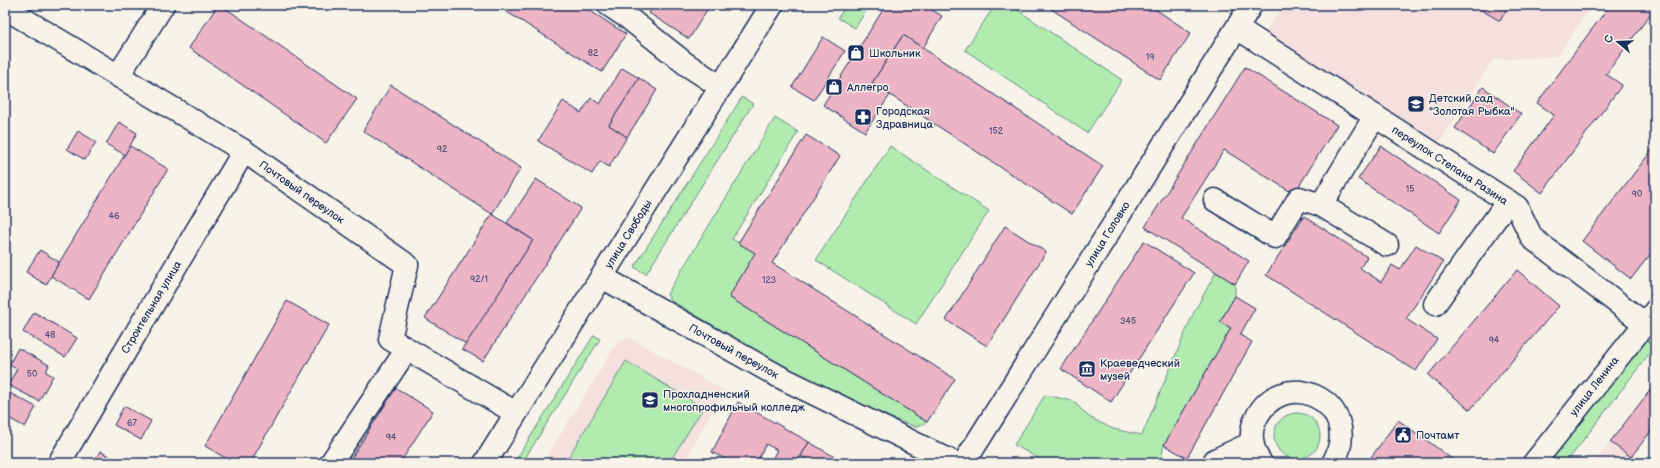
<svg xmlns="http://www.w3.org/2000/svg" width="1660" height="468" viewBox="0 0 1660 468" font-family="'Balsamiq Sans',sans-serif">
<rect width="100%" height="100%" fill="#f7f3e8"/>
<filter id="ink" filterUnits="userSpaceOnUse"><feTurbulence type="fractalNoise" baseFrequency=".025" numOctaves="2"/><feDisplacementMap in="SourceGraphic" scale="8" xChannelSelector="R" yChannelSelector="G"/><feConvolveMatrix kernelMatrix="1 2 1 2 8 2 1 2 1" color-interpolation-filters="sRGB"/></filter>
<g filter="url(#ink)">
<g fill="#f4e0de">
<polygon points="1283,5 1591,5 1558,56 1493,60 1436,148 1263,36"/>
<polygon points="628,337 724,390 683,463 543,463 618,341"/>
<polygon points="1655,383 1655,426 1627,463 1594,463"/>
</g>
<g fill="#b1ebaf" stroke="#668d86">
<polygon points="846,5 870,5 855,28 838,18"/>
<polygon points="995,5 1010,5 1122,80 1087,133 965,50"/>
<polygon points="742,97 753,104 646,274 634,267"/>
<polygon points="775,118 798,132 732,239 755,253 729,297 927,422 916,427 894,419 808,381 670,300 667,294"/>
<polygon points="890,146 989,211 916,324 816,260"/>
<polygon points="1216,272 1235,284 1235,296 1220,322 1231,328 1164,445 1160,463 1047,463 1014,445 1045,395 1073,401 1089,417 1113,429 1142,435 1193,314"/>
<polygon points="594,335 600,339 522,463 514,463"/>
<polygon points="1642,337 1655,346 1566,463 1543,463"/>
<polygon points="626,361 703,408 669,463 565,463"/>
<circle cx="1297" cy="436" r="23"/>
</g>
<g fill="#edb4c6" stroke="#1b2f5e">
<polygon points="218,5 221,5 357,99 326,143 189,48"/>
<polygon points="496,5 581,5 626,34 602,72"/>
<polygon points="654,5 710,5 689,39 649,13"/>
<polygon points="886,5 924,5 942,16 923,48 903,35 872,83 890,95 865,132 823,105"/>
<polygon points="1045,5 1149,5 1191,33 1160,80"/>
<polygon points="1473,5 1509,5 1500,21"/>
<polygon points="1610,5 1655,5 1655,8 1606,74 1622,85 1542,193 1513,171 1554,115 1537,103"/>
<polygon points="903,35 1103,166 1072,214 872,83"/>
<polygon points="823,37 845,51 814,100 792,87"/>
<polygon points="1245,67 1337,125 1294,194 1224,150 1181,218 1249,261 1235,284 1145,227"/>
<polygon points="622,68 639,78 609,125 627,137 609,167 600,161 592,174 538,141 563,101 581,113 591,98 600,104"/>
<polygon points="639,78 657,90 627,137 609,125"/>
<polygon points="391,85 521,168 492,214 363,131"/>
<polygon points="1483,87 1521,114 1493,154 1455,128"/>
<polygon points="119,122 137,133 125,155 106,144"/>
<polygon points="78,131 96,142 85,160 67,149"/>
<polygon points="806,135 840,156 772,263 955,379 927,422 729,297 755,253 738,243"/>
<polygon points="130,146 168,169 89,299 51,276"/>
<polygon points="1381,146 1461,200 1439,233 1358,179"/>
<polygon points="1655,146 1655,248 1631,279 1582,241"/>
<polygon points="536,179 581,208 483,361 462,349 533,240 507,223"/>
<polygon points="492,214 533,240 466,344 425,318"/>
<polygon points="1304,216 1367,257 1360,268 1381,282 1392,265 1400,270 1416,245 1443,262 1406,319 1437,339 1416,371 1266,275"/>
<polygon points="1005,226 1046,252 987,346 946,320"/>
<polygon points="1144,241 1194,273 1111,402 1061,369"/>
<polygon points="40,250 59,262 46,285 26,272"/>
<polygon points="1517,270 1559,306 1470,410 1428,375"/>
<polygon points="1235,296 1255,308 1240,335 1252,342 1187,458 1164,445 1231,328 1220,322"/>
<polygon points="287,301 329,325 250,463 234,463 205,446"/>
<polygon points="34,312 77,338 65,357 23,332"/>
<polygon points="18,348 49,365 46,372 53,376 39,401 8,385 17,369 9,365"/>
<polygon points="1655,384 1655,426 1631,457 1610,442"/>
<polygon points="396,388 433,411 400,463 348,463"/>
<polygon points="6,391 36,407 25,427 5,416"/>
<polygon points="738,402 809,442 797,463 770,463 777,450 766,444 756,463 732,463 712,452"/>
<polygon points="124,406 151,421 141,440 114,425"/>
<polygon points="1398,420 1440,450 1457,463 1367,463"/>
<polygon points="809,442 845,463 813,463 801,456"/>
<polygon points="100,451 121,463 93,463"/>
</g>
<g fill="none" stroke-linecap="round" stroke-linejoin="round">
<g stroke="#1b2f5e" stroke-width="25">
<g id="minor">
<polyline points="609,5 627,17 686,64 721,87"/>
<polyline points="5,8 244,151 407,265 390,339 516,413"/>
<polyline points="1237,28 1517,207 1532,238 1644,323"/>
<polyline points="118,76 163,5"/>
<polyline points="1375,116 1321,205 1387,245"/>
<polyline points="1215,200 1275,237 1299,198 1321,205"/>
<polyline points="602,277 778,376 955,463"/>
<polyline points="1435,304 1508,201"/>
<polyline points="59,463 244,151"/>
<polyline points="331,463 407,349"/>
<polyline points="964,463 1251,5"/>
<polyline points="1214,463 1215,460 1252,443"/>
<path d="M1261 463C1253 452 1249 436 1254 423 1279 361 1367 401 1333 463"/>
<polyline points="1534,463 1655,311"/>
</g>
</g>
<g stroke="#1b2f5e" stroke-width="25">
<polyline id="major" points="485,463 772,5"/>
</g>
<use href="#minor" stroke="#f7f3e8" stroke-width="22"/>
<use href="#major" stroke="#f7f3e8" stroke-width="22"/>
</g>
</g>
<defs>
<g id="shop-square" transform="scale(0.9)"><rect x="-9" y="-9" width="18" height="18" rx="4" fill="#1b2f5e" stroke="#f7f3e8"/><path d="M-5-2.5h2.3a2.7 3.5 0 0 1 5.4 0H5L5.5 6h-11ZM-1.5-2.5h3a1.5 2.3 0 0 0-3 0Z" fill="#fff"/></g>
<g id="school-square" transform="scale(0.9)"><rect x="-9" y="-9" width="18" height="18" rx="4" fill="#1b2f5e" stroke="#f7f3e8"/><path d="M0-5L7-2L0 1L-7-2ZM-4 1L0 2.5L4 1V4Q0 6-4 4Z" fill="#fff"/></g>
<g id="pharmacy-square" transform="scale(0.9)"><rect x="-9" y="-9" width="18" height="18" rx="4" fill="#1b2f5e" stroke="#f7f3e8"/><path d="M-2-6h4v4h4v4h-4v4h-4v-4h-4v-4h4Z" fill="#fff"/></g>
<g id="museum-square" transform="scale(0.9)"><rect x="-9" y="-9" width="18" height="18" rx="4" fill="#1b2f5e" stroke="#f7f3e8"/><path d="M0-6L6-3V-2H-6V-3ZM-5-1h2V3h-2ZM-1-1h2V3h-2ZM3-1h2V3H3ZM-6 4H6V6H-6Z" fill="#fff"/></g>
<g id="university-square" transform="scale(0.9)"><rect x="-9" y="-9" width="18" height="18" rx="4" fill="#1b2f5e" stroke="#f7f3e8"/><path d="M0-5L7-2L0 1L-7-2ZM-4 1L0 2.5L4 1V4Q0 6-4 4Z" fill="#fff"/></g>
<g id="civic-square" transform="scale(0.9)"><rect x="-9" y="-9" width="18" height="18" rx="4" fill="#1b2f5e" stroke="#f7f3e8"/><path d="M-.6-6.5H3V-4.5H.6V-3L4-1V1h2V6H-6V1h2V-1L-.6-3ZM-1.2 2.5V6h2.4V2.5Z" fill="#fff"/></g>
</defs>
<g fill-rule="evenodd">
<use href="#shop-square" x="856" y="53"/>
<use href="#shop-square" x="834" y="87"/>
<use href="#school-square" x="1416" y="104"/>
<use href="#pharmacy-square" x="863" y="117"/>
<use href="#museum-square" x="1087" y="369"/>
<use href="#university-square" x="650" y="400"/>
<use href="#civic-square" x="1403" y="435"/>
</g>
<g text-anchor="middle" stroke-width="3" stroke-linejoin="round" paint-order="stroke">
<g font-size="9" fill="#505078">
<text x="593" y="56">82</text>
<text x="1150" y="60">19</text>
<text x="996" y="134">152</text>
<text x="442" y="152">92</text>
<text x="1410" y="192">15</text>
<text x="1637" y="197">90</text>
<text x="114" y="219">46</text>
<text x="479" y="282">92/1</text>
<text x="769" y="283">123</text>
<text x="1128" y="324">345</text>
<text x="50" y="338">48</text>
<text x="1494" y="343">94</text>
<text x="32" y="377">50</text>
<text x="132" y="426">67</text>
<text x="391" y="440">94</text>
</g>
<g font-size="11" fill="#1b2f5e" stroke="#f7f3e8" text-anchor="start">
<text x="869" y="57">Школьник</text>
<text x="847" y="91">Аллегро</text>
<text x="1429" y="102">Детский сад<tspan x="1429" dy="13">"Золотая Рыбка"</tspan></text>
<text x="876" y="115">Городская<tspan x="876" dy="13">Здравница</tspan></text>
<text x="1100" y="367">Краеведческий<tspan x="1100" dy="13">музей</tspan></text>
<text x="663" y="398">Прохладненский<tspan x="663" dy="13">многопрофильный колледж</tspan></text>
<text x="1416" y="439">Почтамт</text>
</g>
<g font-size="11" fill="#1b2f5e" stroke="#f7f3e8">
<text transform="translate(1450 165) rotate(33)" y="4">переулок Степана Разина</text>
<text transform="translate(302 192) rotate(35)" y="4">Почтовый переулок</text>
<text transform="translate(628 234) rotate(-58)" y="4">улица Свободы</text>
<text transform="translate(1107 234) rotate(-58)" y="4">улица Головко</text>
<text transform="translate(151 307) rotate(-59)" y="4">Строительная улица</text>
<text transform="translate(734 351) rotate(29)" y="4">Почтовый переулок</text>
<text transform="translate(1594 386) rotate(-52)" y="4">улица Ленина</text>
</g>
</g>
<rect width="1660" height="468" fill="none" stroke="#f7f3e8" stroke-width="20"/>
<rect x="10" y="10" width="1640" height="448" fill="none" stroke="#1b2f5e" stroke-width="1.5" filter="url(#ink)"/>
<g transform="translate(1618 42) rotate(289)" stroke="#f7f3e8" stroke-width="3" paint-order="stroke">
<path d="M0-3L7 15L0 10L-7 15Z" fill="#1b2f5e"/>
<text y="-6" font-size="11" font-weight="bold" text-anchor="middle" fill="#1b2f5e">С</text>
</g>
</svg>
